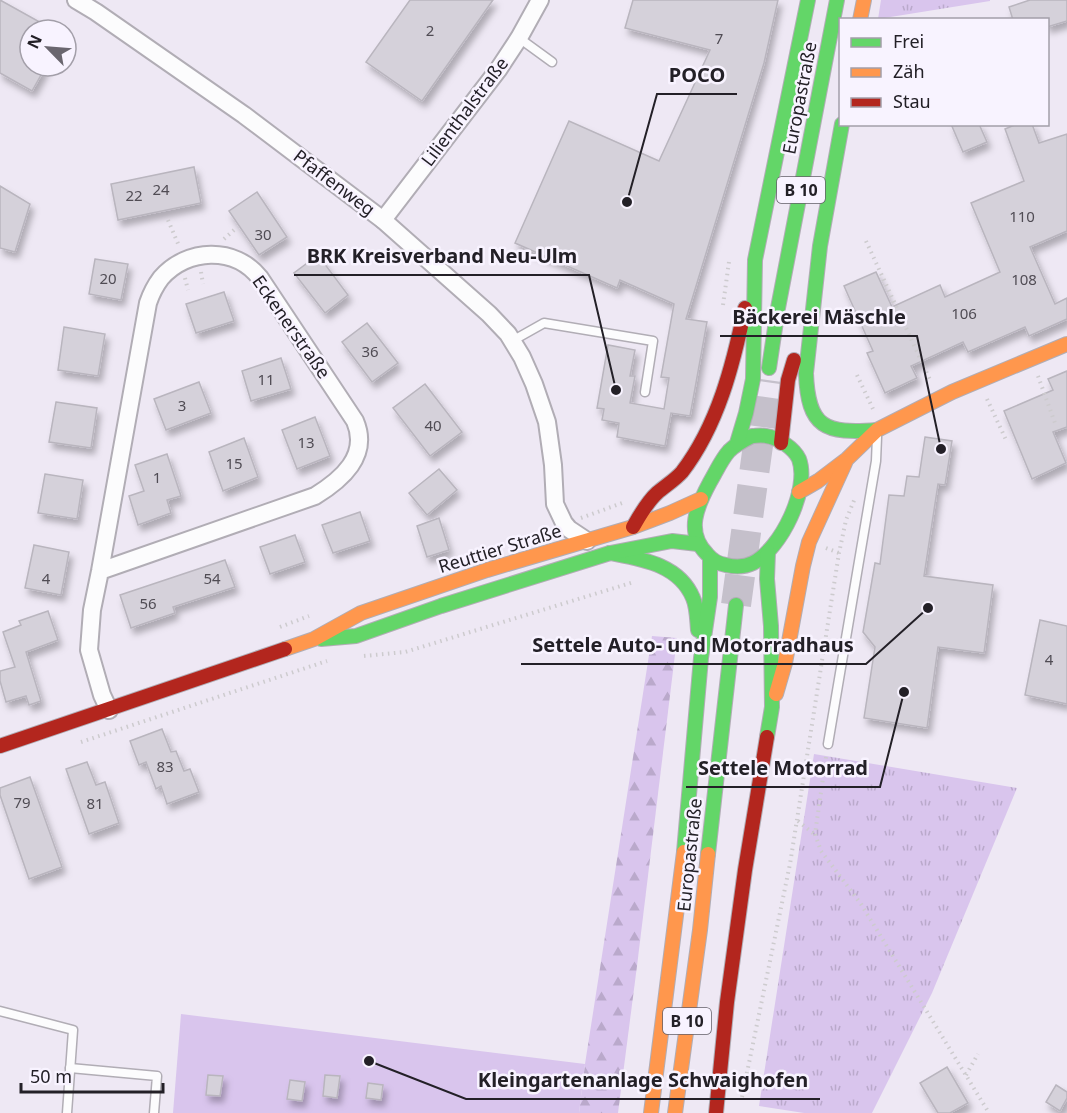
<svg xmlns="http://www.w3.org/2000/svg" width="1067" height="1113" viewBox="0 0 1067 1113" font-family="'Noto Sans',sans-serif">
<defs>
<pattern id="grass-tufts" width="24" height="20" patternUnits="userSpaceOnUse" patternTransform="scale(1.5)"><rect width="24" height="20" fill="#d9c5ed"/><path d="M3 7l-1-3M5 7V3M7 7l1-3M15 17l-1-3M17 17v-4M19 17l1-3" fill="none" stroke="#baa9cb"/></pattern>
<pattern id="forest-firs" width="22" height="20" patternUnits="userSpaceOnUse" patternTransform="scale(1.5)"><rect width="22" height="20" fill="#d9c5ed"/><path d="M5 1l3.5 6h-7zM16 11l3.5 6h-7z" fill="#baa9cb"/></pattern>
<filter id="shadow"><feDropShadow dx="3.5" dy="6" stdDeviation="3" flood-color="#0004"/></filter>
</defs>
<rect width="100%" height="100%" fill="#eee8f4"/>
<g fill="url(#grass-tufts)">
<polygon points="881,0 990,0 990,1 878,19"/>
<polygon points="814,754 1017,788 932,993 872,1113 804,1113 759,1106"/>
</g>
<polygon fill="url(#forest-firs)" points="652,636 677,638 637,966 618,1113 579,1113 585,1064"/>
<polygon fill="#d9c5ed" points="181,1014 585,1064 579,1113 173,1113"/>
<g fill="#d5d1da" stroke="#b9b5be" stroke-width="1.5" filter="url(#shadow)">
<polygon points="0,0 54,30 30,30 30,66 46,66 32,91 0,73"/>
<polygon points="410,0 493,0 422,101 366,62"/>
<polygon points="633,0 778,0 764,63 686,319 707,322 690,416 671,413 665,446 617,437 619,423 602,420 604,409 597,408 608,345 635,350 630,376 635,376 630,403 664,409 669,378 661,377 674,304 620,280 617,288 515,243 569,121 659,161 710,50 625,28"/>
<polygon points="1030,0 1067,0 1067,21 1047,27 1047,20 1013,20 1009,7"/>
<polygon points="951,124 979,124 987,142 963,152"/>
<polygon points="1017,124 1032,124 1039,143 1067,134 1067,231 1030,247 1055,304 1067,298 1067,319 1029,336 1025,327 968,352 963,342 911,366 917,378 885,393 867,353 873,351 844,286 876,272 892,307 940,285 945,297 1000,272 971,203 1024,181 1005,129"/>
<polygon points="194,167 201,203 118,220 111,184"/>
<polygon points="0,186 30,204 15,252 0,248"/>
<polygon points="257,192 287,237 259,255 229,211"/>
<polygon points="318,255 348,295 325,313 294,273"/>
<polygon points="95,259 128,264 121,300 89,294"/>
<polygon points="224,292 234,321 196,333 186,304"/>
<polygon points="367,323 398,363 372,382 342,342"/>
<polygon points="64,327 105,334 98,376 58,370"/>
<polygon points="281,358 291,389 251,401 242,371"/>
<polygon points="1067,371 1067,427 1053,432 1066,463 1032,479 1004,411 1053,390 1048,379"/>
<polygon points="199,382 211,413 166,430 154,399"/>
<polygon points="425,384 462,432 430,456 393,408"/>
<polygon points="56,402 97,408 91,448 49,442"/>
<polygon points="315,417 330,456 297,469 282,430"/>
<polygon points="925,437 952,441 945,485 938,484 924,576 993,585 984,653 938,647 927,728 864,718 875,647 863,632 875,563 880,564 889,495 904,496 907,476 919,477"/>
<polygon points="244,438 258,477 223,491 209,452"/>
<polygon points="167,454 181,496 167,500 171,513 138,525 129,496 144,491 135,465"/>
<polygon points="439,469 457,490 427,515 409,493"/>
<polygon points="45,474 83,480 77,519 38,513"/>
<polygon points="360,512 370,541 333,553 322,525"/>
<polygon points="439,518 449,550 427,557 417,526"/>
<polygon points="295,535 305,562 270,574 260,547"/>
<polygon points="34,545 69,552 61,595 25,588"/>
<polygon points="225,560 235,587 173,607 175,613 131,628 120,595"/>
<polygon points="48,611 58,640 26,652 41,701 29,705 26,696 6,702 0,681 0,671 15,667 3,632 21,625 19,621"/>
<polygon points="1040,620 1067,626 1067,704 1025,695"/>
<polygon points="162,729 171,752 176,751 184,771 190,769 199,792 167,804 161,786 156,789 146,762 139,765 130,741"/>
<polygon points="87,762 96,785 105,782 119,823 89,834 66,769"/>
<polygon points="30,777 62,867 29,879 0,795 0,788"/>
<polygon points="947,1067 968,1103 950,1113 938,1113 920,1083"/>
<polygon points="208,1075 223,1076 220,1096 206,1095"/>
<polygon points="325,1075 340,1076 337,1098 323,1096"/>
<polygon points="290,1080 305,1082 302,1101 287,1099"/>
<polygon points="368,1083 383,1085 381,1100 366,1098"/>
<polygon points="1056,1085 1067,1092 1067,1098 1060,1111 1046,1102"/>
</g>
<g fill="none" stroke-linecap="round" stroke-linejoin="round">
<polyline stroke="#c5c0cb" stroke-width="30" stroke-dasharray="30 15" stroke-linecap="butt" points="736,605 767,380"/>
<g stroke="#b1adb5" stroke-width="11">
<g id="lane">
<polyline points="519,38 552,62"/>
<polyline points="512,341 544,323 653,341 645,392"/>
<polyline points="828,744 876,461 877,437"/>
<polyline points="0,1011 73,1030 67,1113"/>
<polyline points="70,1068 157,1076 154,1113"/>
</g>
</g>
<g stroke="#b1adb5" stroke-width="20">
<g id="street">
<polyline points="76,0 96,12 244,115 383,220 489,314 508,334 522,357 534,384 547,422 553,465 555,504 564,523 569,529 587,541"/>
<polyline points="383,220 498,70 519,38 540,0"/>
<path d="M100 571 315 496C341 480 370 456 355 421L260 278C235 246 187 248 161 278 155 286 151 294 148 303L100 571 92 610 89 650 102 695 109 710"/>
</g>
</g>
<g stroke="#b1adb5" stroke-width="16">
<g id="fast">
<path d="M842 124 820 246 806 373C808 428 825 434 877 430"/>
<polyline points="769,368 778,308 837,0"/>
<path d="M752 436C756 436 761 435 766 436 777 437 794 448 799 459 810 489 781 549 753 563 745 567 735 567 726 565 718 564 712 560 707 554 685 532 697 506 710 482 716 472 721 460 729 451 736 444 744 440 752 436Z"/>
<polyline points="737,443 746,413 753,379 755,260 808,0"/>
<path d="M610 553C641 559 679 564 693 598 697 607 697 619 698 630"/>
<polyline points="321,639 356,636 441,606 610,553 672,541 698,544"/>
<polyline points="767,737 772,707 771,626 767,579 768,552"/>
<polyline points="684,852 701,658 710,597 710,558"/>
<polyline points="708,854 736,605"/>
</g>
</g>
<g stroke="#b1adb5" stroke-width="16">
<g id="slow">
<polyline points="860,20 864,0"/>
<polyline points="799,492 818,481 847,459 877,430 952,392 1067,344"/>
<polyline points="285,649 314,639 361,613 487,570 633,527 670,513 701,499"/>
<polyline points="776,694 785,663 803,566 809,542 845,463"/>
<polyline points="651,1113 684,852"/>
<polyline points="675,1113 700,930 708,854"/>
</g>
</g>
<g stroke="#b1adb5" stroke-width="16">
<g id="jam">
<polyline points="781,443 788,380 794,360"/>
<path d="M633 527C640 515 647 502 657 493 665 486 675 480 682 472 718 425 733 365 745 308"/>
<polyline points="0,746 285,649"/>
<polyline points="716,1113 727,1002 745,870 767,737"/>
</g>
</g>
<g stroke="#cdcbce" stroke-width="4" stroke-dasharray="1.5 4.5" stroke-linecap="butt">
<polyline points="168,220 179,246"/>
<polyline points="224,239 234,230"/>
<polyline points="866,241 931,382"/>
<polyline points="201,272 203,284"/>
<polyline points="185,278 188,290"/>
<polyline points="723,305 729,262"/>
<polyline points="857,375 873,409"/>
<polyline points="1038,376 1055,423"/>
<polyline points="987,399 1007,442"/>
<polyline points="581,518 625,502"/>
<polyline points="826,548 839,553"/>
<polyline points="280,627 309,616"/>
<polyline points="364,656 405,652 634,582"/>
<polyline points="81,742 327,661"/>
<polyline points="826,757 815,834 821,851 861,904 989,1113"/>
<polyline points="798,821 814,834"/>
<polyline points="966,1075 978,1054"/>
<polyline points="742,1097 790,864 839,553 846,520 855,498"/>
</g>
<use href="#lane" stroke="#fcfcfd" stroke-width="8"/>
<use href="#street" stroke="#fcfcfd" stroke-width="16"/>
<use href="#fast" stroke="#63d668" stroke-width="14"/>
<use href="#slow" stroke="#ff974d" stroke-width="14"/>
<use href="#jam" stroke="#b3261e" stroke-width="14"/>
</g>
<g text-anchor="middle" stroke-width="5" stroke-linejoin="round" paint-order="stroke">
<g font-size="15" fill="#504c54">
<text x="430" y="36">2</text>
<text x="719" y="44">7</text>
<text x="161" y="195">24</text>
<text x="134" y="201">22</text>
<text x="1022" y="222">110</text>
<text x="263" y="240">30</text>
<text x="108" y="284">20</text>
<text x="1024" y="285">108</text>
<text x="964" y="319">106</text>
<text x="370" y="357">36</text>
<text x="266" y="385">11</text>
<text x="182" y="411">3</text>
<text x="433" y="431">40</text>
<text x="306" y="448">13</text>
<text x="234" y="469">15</text>
<text x="157" y="483">1</text>
<text x="46" y="584">4</text>
<text x="212" y="584">54</text>
<text x="148" y="609">56</text>
<text x="1049" y="665">4</text>
<text x="165" y="772">83</text>
<text x="22" y="808">79</text>
<text x="95" y="809">81</text>
</g>
<g fill="#f8f3ff" stroke="#635f68" stroke-width="1.5">
<rect x="777" y="177" width="48" height="26" rx="4.5"/>
<rect x="663" y="1008" width="48" height="26" rx="4.5"/>
</g>
<g font-size="16" font-weight="bold" fill="#232027">
<text x="801" y="196">B 10</text>
<text x="687" y="1027">B 10</text>
</g>
<g font-size="18" fill="#232027" stroke="#f8f3ff">
<text transform="translate(800 98) rotate(-79)" y="6">Europastraße</text>
<text transform="translate(465 112) rotate(-53)" y="6">Lilienthalstraße</text>
<text transform="translate(334 183) rotate(37)" y="6">Pfaffenweg</text>
<text transform="translate(291 327) rotate(55)" y="6">Eckenerstraße</text>
<text transform="translate(500 549) rotate(-17)" y="6">Reuttier Straße</text>
<text transform="translate(690 855) rotate(-84)" y="6">Europastraße</text>
</g>
</g>
<path fill="none" stroke="#232027" stroke-width="2" d="M627 202L657 94H737M616 390L589 275H294M941 449L917 336H720M928 608L866 664H521M904 692L880 787H686M369 1061L466 1099H820"/>
<g fill="#232027" stroke="#f8f3ff" stroke-width="2">
<circle cx="627" cy="202" r="6"/>
<circle cx="616" cy="390" r="6"/>
<circle cx="941" cy="449" r="6"/>
<circle cx="928" cy="608" r="6"/>
<circle cx="904" cy="692" r="6"/>
<circle cx="369" cy="1061" r="6"/>
</g>
<g font-size="20" text-anchor="middle" font-weight="bold" fill="#232027" stroke="#f8f3ff" stroke-width="5" stroke-linejoin="round" paint-order="stroke">
<text x="697" y="82">POCO</text>
<text x="442" y="263">BRK Kreisverband Neu-Ulm</text>
<text x="819" y="324">Bäckerei Mäschle</text>
<text x="693" y="652">Settele Auto- und Motorradhaus</text>
<text x="783" y="775">Settele Motorrad</text>
<text x="643" y="1087">Kleingartenanlage Schwaighofen</text>
</g>
<rect x="839" y="18" width="210" height="108" fill="#f8f3ff" stroke="#a39fa9" stroke-width="1.5"/>
<rect x="851" y="38" width="30" height="9" fill="#63d668" stroke="#a39fa9" stroke-width="1.5"/>
<text x="893" y="48" font-size="18" fill="#232027">Frei</text>
<rect x="851" y="68" width="30" height="9" fill="#ff974d" stroke="#a39fa9" stroke-width="1.5"/>
<text x="893" y="78" font-size="18" fill="#232027">Zäh</text>
<rect x="851" y="98" width="30" height="9" fill="#b3261e" stroke="#a39fa9" stroke-width="1.5"/>
<text x="893" y="108" font-size="18" fill="#232027">Stau</text>
<g transform="translate(48 48) rotate(295)"><circle r="28" fill="#f8f3ff" stroke="#a39fa9" stroke-width="1.5"/>
<path d="M0-4.5L10 22L0 15L-10 22Z" fill="#6a666f"/>
<text y="-9" font-size="16" font-weight="bold" text-anchor="middle" fill="#232027">N</text>
</g>
<path d="M21 1083v9h142v-9" fill="none" stroke="#232027" stroke-width="3"/>
<text x="30" y="1083" font-size="18" fill="#232027" stroke="#f8f3ff" stroke-width="4.5" paint-order="stroke">50 m</text>
</svg>
